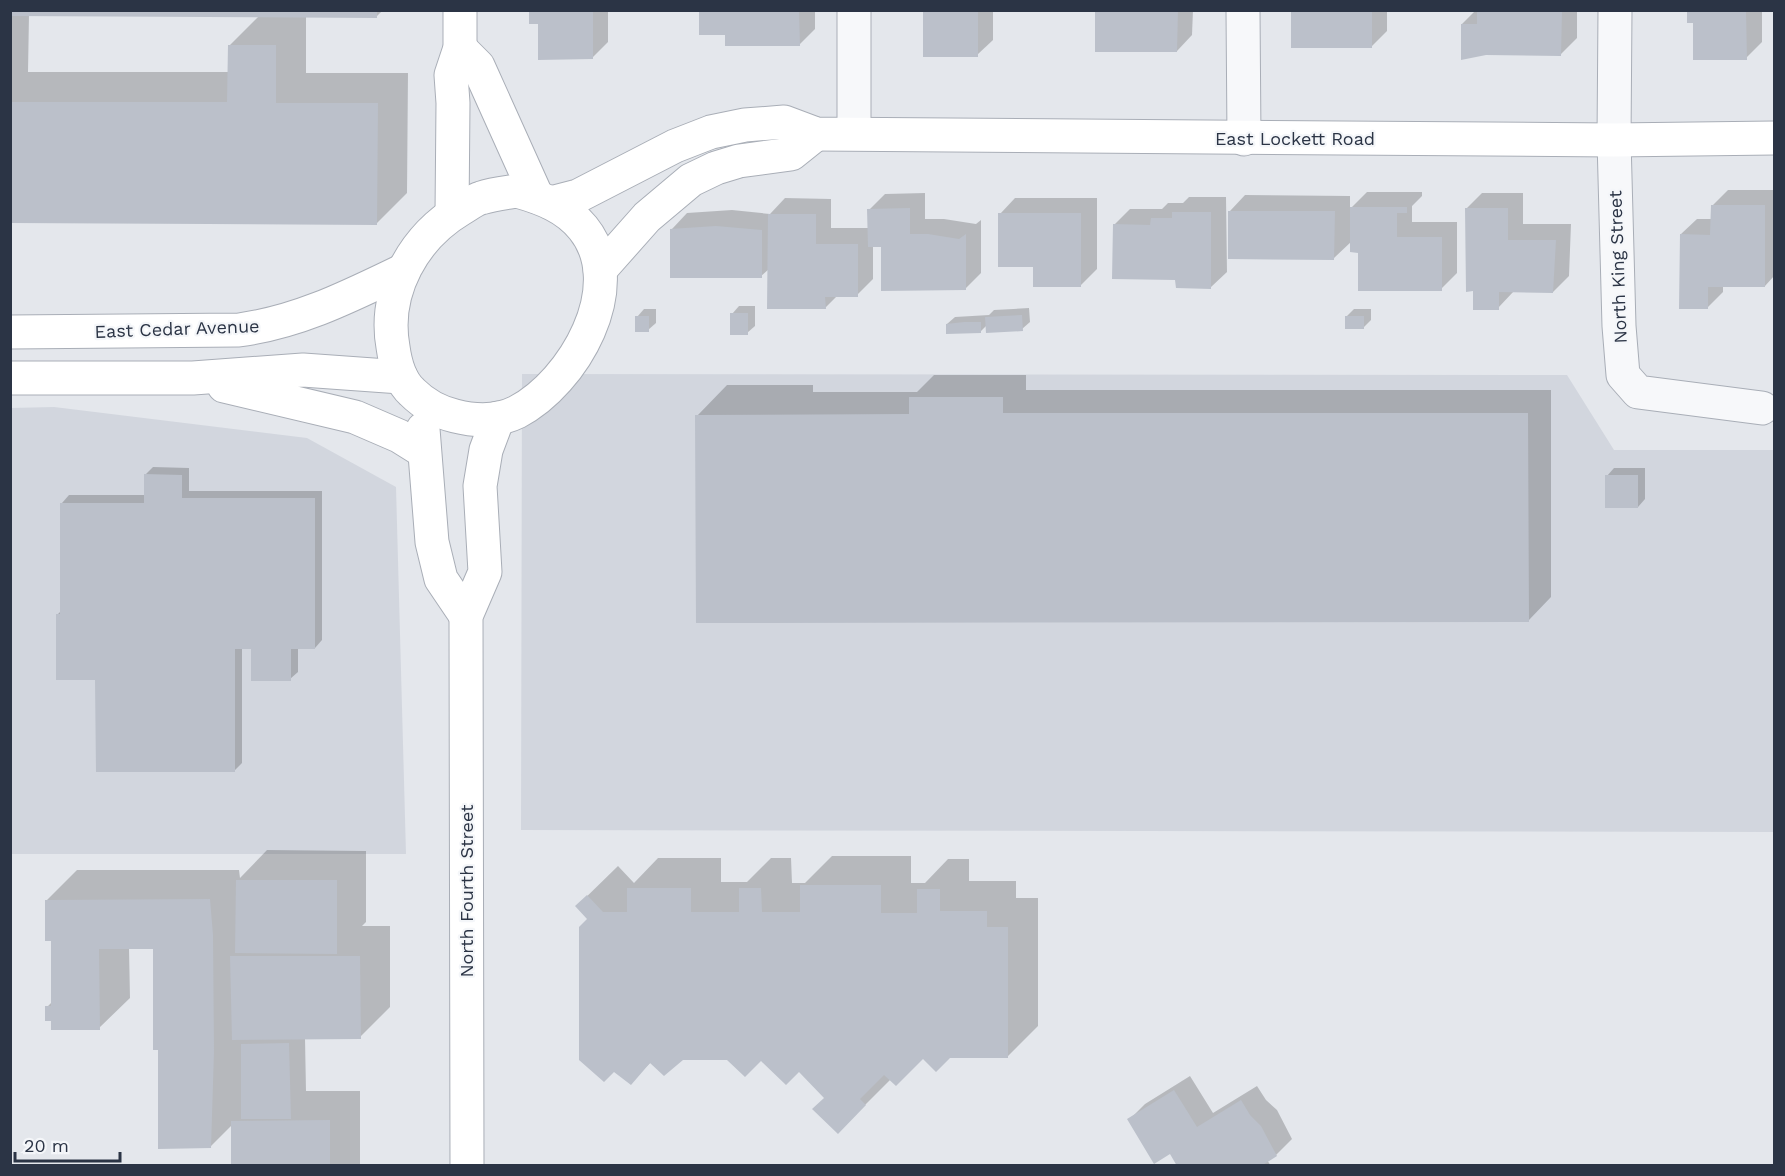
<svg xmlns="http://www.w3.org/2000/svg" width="1785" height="1176" viewBox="0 0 1785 1176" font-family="'Work Sans',sans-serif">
<rect width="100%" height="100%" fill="#e4e7ec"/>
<g fill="#d2d6de">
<polygon points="522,374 1567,375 1614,450 1774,450 1774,832 521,830"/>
<polygon points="54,407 307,438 396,487 406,854 11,854 10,408"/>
</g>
<g fill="#0003" fill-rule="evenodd">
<path d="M10 10H383L377 16H306V73H408L407 193 377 223 10 221ZM29 15 259 16 229 46V72H28Z"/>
<polygon points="530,10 608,10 608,42 592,58 539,22"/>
<polygon points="700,10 815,10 815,29 799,45 727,34"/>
<polygon points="925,10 993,10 993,40 977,55"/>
<polygon points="1097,10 1193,10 1192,35 1177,51"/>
<polygon points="1292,10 1387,10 1387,31 1371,47"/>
<polygon points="1476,10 1577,10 1577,38 1561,54 1462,24"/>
<polygon points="1688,10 1762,10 1762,42 1746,58 1694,21"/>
<polygon points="1728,190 1774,190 1774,276 1765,286 1723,285 1723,292 1707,308 1681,234 1697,219 1712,219 1712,206"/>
<polygon points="1367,192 1422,192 1422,196 1412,206 1412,222 1457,222 1457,273 1441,289 1360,252 1352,241 1334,258 1230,211 1245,195 1350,196 1350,209"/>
<polygon points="925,193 925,219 944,219 976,224 981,220 981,273 965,289 882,246 873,246 873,279 857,295 838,295 825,308 769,269 761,276 672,229 687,213 732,210 770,214 785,198 831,199 831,228 869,228 869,210 885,194"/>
<polygon points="1482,193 1523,193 1523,224 1571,224 1569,276 1553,292 1514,291 1498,308 1474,290 1466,209"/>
<polygon points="1189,197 1226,197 1227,272 1211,287 1177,279 1114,225 1130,209 1162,209 1168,203 1183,203"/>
<polygon points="1015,198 1097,198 1097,269 1081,285 1035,265 1000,214"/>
<polygon points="739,306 755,306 755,326 747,333 732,314"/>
<polygon points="1029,308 1030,322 1022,329 987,325 980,332 947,324 955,317 989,315 994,310"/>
<polygon points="644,309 656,309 656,323 648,330 637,317"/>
<polygon points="1354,309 1371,309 1371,320 1363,328 1347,316"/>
<polygon points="934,375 1026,375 1026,390 1551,390 1551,597 1528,621 697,416 727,385 813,385 813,392 917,392"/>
<polygon points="153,467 189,468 189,491 322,491 322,640 315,648 298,647 298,672 290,679 253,647 242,647 242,763 235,770 97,679 57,615 62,610 62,503 69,495 145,495 145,475"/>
<polygon points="1614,468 1645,468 1645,499 1638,507 1607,476"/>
<polygon points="267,850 366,851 366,922 362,926 390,926 390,1007 360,1037 305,1038 306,1091 360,1091 360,1166 233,1166 232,1125 210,1147 159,1048 154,948 129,948 130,998 99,1028 53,1019 47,1007 53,1001 52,940 46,901 77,870 239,870 240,878"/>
<polygon points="832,856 911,856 911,883 925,883 948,859 969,859 969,881 1016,881 1016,898 1038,898 1038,1026 1008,1056 923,1057 891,1079 838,1132 826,1098 799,1070 761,1059 682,1058 651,1062 630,1083 589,918 577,906 618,866 634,883 658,858 721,858 721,882 747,882 771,858 791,858 792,883 805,883"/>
<polygon points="1190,1076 1213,1113 1257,1086 1266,1100 1277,1110 1292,1139 1276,1155 1267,1160 1271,1166 1179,1166 1171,1152 1129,1120 1145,1104"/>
</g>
<g fill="#bbc0ca">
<polygon points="10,10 377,10 377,18 10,16"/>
<polygon points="529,10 593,10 593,59 538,60 538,24 529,24"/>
<polygon points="699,10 799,10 800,46 725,46 725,35 699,35"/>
<rect x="923" y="10" width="55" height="47"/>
<polygon points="1095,10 1178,10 1177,52 1095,52"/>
<rect x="1291" y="10" width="81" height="38"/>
<polygon points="1477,10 1562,10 1561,56 1486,55 1461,60 1461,24 1477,24"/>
<polygon points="1687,10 1746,10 1747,60 1693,60 1693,23 1687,23"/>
<polygon points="228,45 276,45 276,103 378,103 377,225 10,223 10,102 227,102"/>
<polygon points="1711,205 1765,205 1765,287 1708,287 1708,309 1679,309 1680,234 1710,235"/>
<polygon points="1350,207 1407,207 1407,213 1397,213 1397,237 1442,237 1442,291 1358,291 1358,253 1350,252"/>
<polygon points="910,208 910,234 928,234 959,239 966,234 966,290 881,291 881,247 868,247 867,209"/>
<polygon points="1465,208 1508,208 1508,240 1556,240 1553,293 1499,292 1499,310 1473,310 1473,291 1466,292"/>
<polygon points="1228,211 1335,211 1334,260 1228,259"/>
<polygon points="1172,212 1211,212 1211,289 1176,288 1175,280 1112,279 1113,224 1150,225 1151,218 1172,218"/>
<polygon points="998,213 1081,213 1081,287 1033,287 1033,267 998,267"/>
<polygon points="768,214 816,214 816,244 858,244 858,297 825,297 826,309 767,309"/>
<polygon points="716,226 762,230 762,278 670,278 670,229"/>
<rect x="730" y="313" width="18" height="22"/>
<polygon points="1022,315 1023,331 986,333 985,317"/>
<rect x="635" y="316" width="14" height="16"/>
<rect x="1345" y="316" width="19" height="13"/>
<polygon points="964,322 981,322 981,333 946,334 946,324"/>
<polygon points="909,397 1003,397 1003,413 1528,413 1529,622 696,623 695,415 909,414"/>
<polygon points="144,474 182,475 182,498 315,498 315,649 291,649 291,681 251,681 251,649 235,649 235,772 96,772 95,680 56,680 56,614 60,614 60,503 144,503"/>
<rect x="1605" y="475" width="33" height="33"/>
<polygon points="236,880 337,880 337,954 235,953"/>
<polygon points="800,885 881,885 881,913 917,913 917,889 940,889 940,911 987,911 987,927 1008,927 1008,1058 950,1058 936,1072 923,1059 896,1086 884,1075 860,1099 866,1105 838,1134 812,1109 824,1098 799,1072 786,1085 761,1061 745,1077 727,1060 683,1060 664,1076 650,1063 631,1085 614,1072 604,1082 579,1060 579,927 587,919 575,906 587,895 603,912 627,912 627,888 691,888 691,912 739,912 739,888 761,888 762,912 800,912"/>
<polygon points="210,899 213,935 214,1051 211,1148 158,1149 158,1050 153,1050 153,949 99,949 100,1030 51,1030 51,1021 45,1021 45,1006 51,1006 51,941 45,941 45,900"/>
<polygon points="230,956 360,956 361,1039 232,1040"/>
<polygon points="289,1043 291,1119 241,1119 241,1044"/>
<polygon points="1174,1090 1197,1127 1241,1100 1250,1115 1261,1126 1277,1156 1261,1166 1177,1166 1170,1154 1154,1164 1127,1119"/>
<polygon points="330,1120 330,1166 231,1166 231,1121"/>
</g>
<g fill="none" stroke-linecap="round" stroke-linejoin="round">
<g stroke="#a9aeb7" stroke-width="35">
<g id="street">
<polyline points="1243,10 1244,139"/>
<polyline points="1615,10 1614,140 1619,326 1623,375 1638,392 1762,408"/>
<polyline points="854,133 854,10"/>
</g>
</g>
<g stroke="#a9aeb7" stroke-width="35">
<g id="secondary">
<polyline points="460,48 478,66 537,197"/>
<path d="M517 191C542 198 566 207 583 228 630 286 573 383 517 412 497 422 475 421 455 416 438 412 424 404 412 392 400 381 395 362 393 347 383 291 414 237 461 209 468 205 474 200 481 198 493 194 504 193 517 191Z"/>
<polyline points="551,203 578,196 675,146 711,132 745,125 784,122 816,134 1614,140 1774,138"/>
<polyline points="452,214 453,103 451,75 460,48 460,10"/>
<polyline points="600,270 647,217 691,180 716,168 739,161 791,154 816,134"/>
<path d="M10 332 239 330C299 322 350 296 404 270"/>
<polyline points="10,378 193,378 303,370 401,377"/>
<polyline points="224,386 355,417 399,436 423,451"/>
<polyline points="423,429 432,542 441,579 466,616"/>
<polyline points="467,1166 466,616 485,572 480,486 486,450 498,418"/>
</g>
</g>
<use href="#street" stroke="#f7f8fa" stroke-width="33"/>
<use href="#secondary" stroke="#fff" stroke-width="33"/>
</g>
<g text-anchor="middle" stroke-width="4.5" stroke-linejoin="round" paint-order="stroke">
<g font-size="18" fill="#2b3445" stroke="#f4f6f9">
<text x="1295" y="145">East Lockett Road</text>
<text transform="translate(1618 267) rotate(-92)" y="6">North King Street</text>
<text transform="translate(177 329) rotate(-2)" y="6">East Cedar Avenue</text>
<text transform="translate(467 891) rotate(-90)" y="6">North Fourth Street</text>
</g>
</g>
<rect width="1785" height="1176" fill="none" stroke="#2b3445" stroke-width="24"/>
<path d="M15 1152v9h105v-9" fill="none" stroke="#2b3445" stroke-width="3"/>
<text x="24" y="1152" font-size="18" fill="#2b3445" stroke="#f4f6f9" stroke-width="4.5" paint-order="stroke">20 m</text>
</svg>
